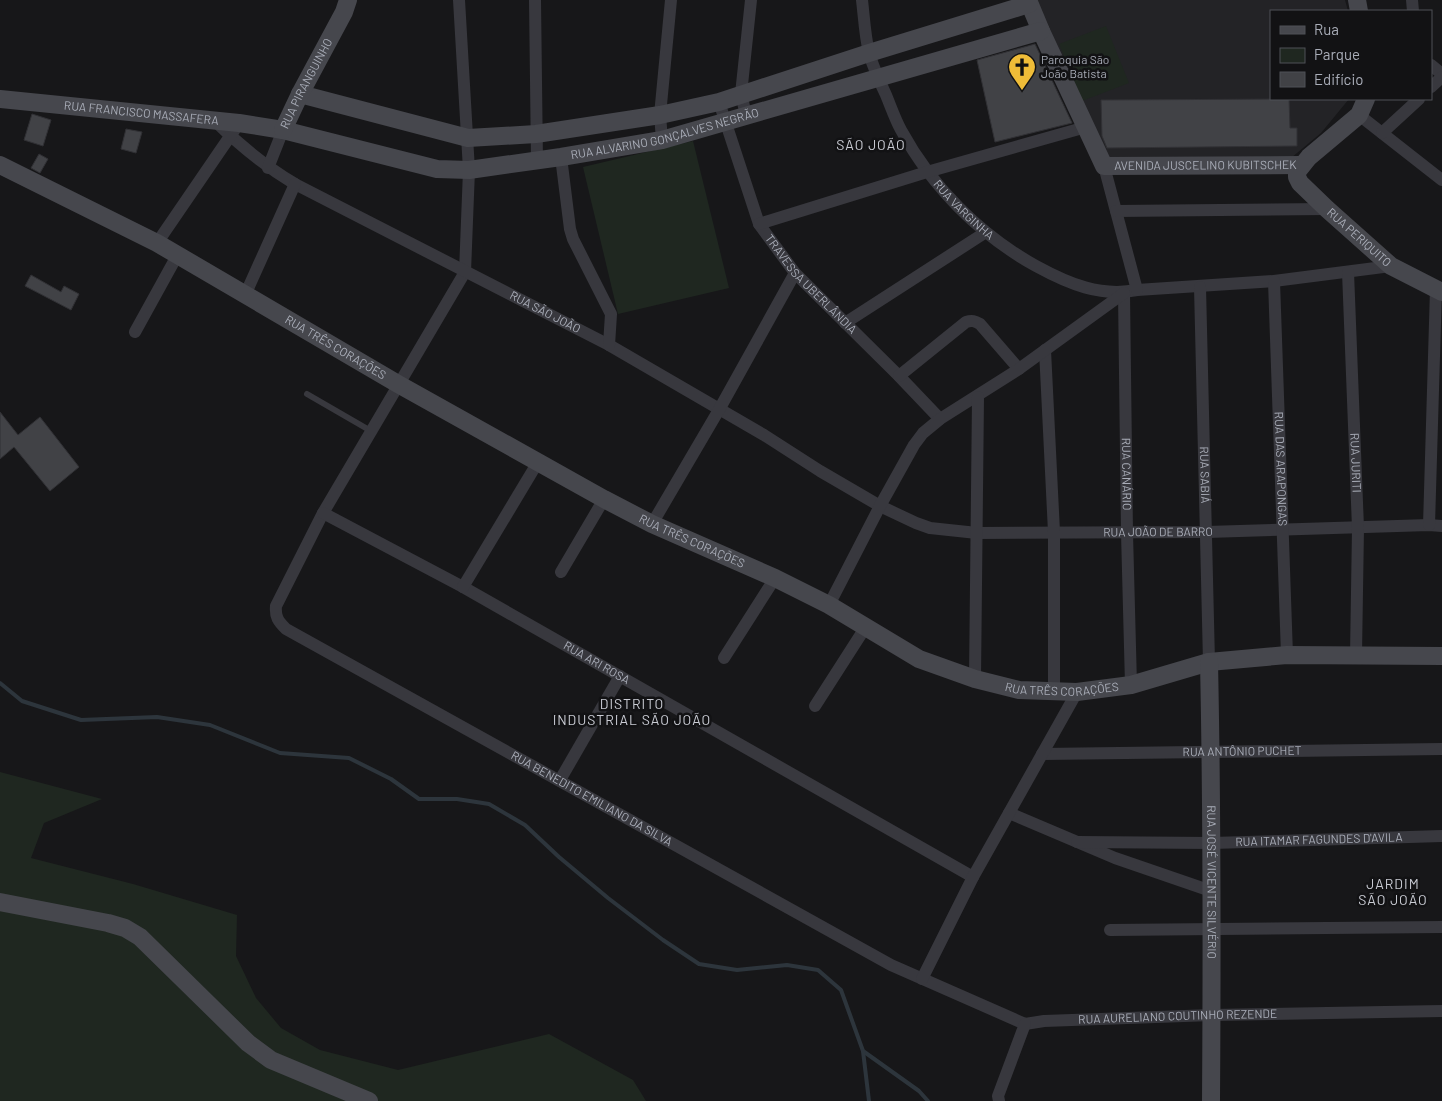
<svg xmlns="http://www.w3.org/2000/svg" width="1442" height="1101" viewBox="0 0 1442 1101" font-family="Barlow,sans-serif">
<rect width="100%" height="100%" fill="#171719"/>
<polygon fill="#232326" points="1035,0 1345,0 1348,11 1271,11 1271,99 1349,99 1321,133 1291,158 1105,160"/>
<g fill="#1f2720">
<polygon points="1106,26 1129,83 1082,101 1059,44"/>
<polygon points="693,141 729,288 618,314 583,167"/>
<polygon points="0,772 102,799 44,823 31,858 133,884 237,915 236,956 256,998 281,1028 320,1050 398,1070 549,1034 633,1080 646,1101 0,1101"/>
</g>
<g fill="none" stroke-linecap="round" stroke-linejoin="round">
<g stroke="#2d353c" stroke-width="4">
<polyline points="0,683 22,701 81,720 157,717 210,725 280,753 349,758 391,779 419,799 457,799 489,804 525,825 559,857 608,898 663,940 699,964 737,970 787,965 818,970 841,990 863,1051 919,1091 928,1101"/>
<polyline points="863,1051 869,1101"/>
</g>
</g>
<g fill="#414246" stroke="#313135">
<polygon points="1035,44 1072,123 995,142 977,60"/>
<polygon points="1289,99 1290,128 1297,128 1297,146 1107,148 1102,136 1101,100"/>
<polygon points="32,114 51,120 43,146 24,140"/>
<polygon points="126,129 142,132 136,153 121,149"/>
<polygon points="39,154 48,159 40,173 31,168"/>
<polygon points="31,275 61,292 64,286 79,294 71,310 25,286"/>
<polygon points="0,412 18,435 40,417 79,467 50,491 14,447 0,459"/>
</g>
<g fill="none" stroke-linecap="round" stroke-linejoin="round">
<polyline stroke="#38383e" stroke-width="6" points="307,394 371,431"/>
<g stroke="#38383e" stroke-width="12">
<path id="s1" d="M459 0 469 170 465 272 323 513 276 606C275 617 278 621 286 629L891 965 1025 1024 1044 1021 1212 1015 1442 1011"/>
<polyline points="535,0 537,161"/>
<path id="s2" d="M862 0C864 17 865 36 869 53 873 67 880 82 886 95 891 107 895 119 901 130 932 187 980 235 1036 266 1069 284 1100 297 1137 290L1274 281 1391 266"/>
<polyline points="1412,0 1413,11"/>
<polyline points="1431,65 1442,74"/>
<polyline points="1431,87 1442,77"/>
<path id="s3" d="M719 102 759 224 795 273 899 376 940 419"/>
<polyline points="746,115 741,94 751,0"/>
<polyline points="1359,115 1442,180"/>
<path id="s4" d="M213 119C238 144 265 166 295 184L609 345 764 435 820 471 880 506 916 523 930 528 977 533 1207 532 1429 525 1442 526"/>
<polyline points="1382,133 1419,99"/>
<polyline points="662,140 660,115 671,0"/>
<polyline points="561,157 570,229 573,239 611,314 609,345"/>
<polyline points="1104,166 1137,290"/>
<polyline points="268,168 283,130"/>
<polyline points="1116,211 1327,209"/>
<polyline points="759,224 927,172 1086,127"/>
<polyline points="157,243 235,129"/>
<path id="s5" d="M1348 272 1358 528 1356 655"/>
<path id="s6" d="M1274 281 1287 655"/>
<path id="s7" d="M1200 287 1209 662"/>
<polyline points="246,293 295,184"/>
<path id="s8" d="M1124 293 1127 533 1131 685"/>
<polyline points="845,323 986,232"/>
<polyline points="135,332 178,254"/>
<polyline points="1045,350 1054,532 1054,692"/>
<path d="M899 376 966 322C972 320 975 321 980 324L1019 369"/>
<path id="s9" d="M323 513 463 587 973 877"/>
<polyline points="652,524 720,408 795,273"/>
<polyline points="1429,525 1436,289"/>
<polyline points="561,572 604,499"/>
<polyline points="463,587 538,462"/>
<polyline points="829,605 880,506 914,445 923,433 940,419 1019,369 1124,293"/>
<polyline points="724,658 775,578"/>
<polyline points="975,679 978,397"/>
<polyline points="815,706 865,628"/>
<path id="s10" d="M1042 754 1442 749"/>
<polyline points="560,780 620,676"/>
<polyline points="1009,813 1115,858 1211,891"/>
<path id="s11" d="M1077 842 1212 843 1442 836"/>
<polyline points="1110,930 1442,927"/>
<polyline points="922,979 973,877 1077,692"/>
<polyline points="999,1101 998,1096 1025,1024"/>
</g>
<g stroke="#46474d" stroke-width="18">
<path id="s12" d="M1028 0 1041 31 1104 166 1302 165"/>
<polyline points="1357,0 1359,11"/>
<polyline points="300,94 468,138 536,134 660,115 719,102 869,53 1029,4"/>
<path id="s13" d="M0 99 239 123 283 130 437 169 469 170 561 157 662 140 1041 31"/>
<path id="s14" d="M1366 99 1359 115 1309 157 1297 172V177L1300 183 1327 209 1391 266 1442 292"/>
<path id="s15" d="M283 130 300 94 344 12 348 0"/>
<path id="s16" d="M0 165 157 243 398 384 604 499 652 524 775 578 829 605 919 659 975 679 1019 690 1077 692 1131 685 1209 662 1287 655 1442 656"/>
<path id="s17" d="M1209 662C1212 808 1212 955 1211 1101"/>
<polyline points="0,902 108,923 125,928 140,937 248,1043 271,1060 369,1101"/>
</g>
</g>
<defs>
<g id="church-pin" transform="scale(1.4375)"><path d="M0 17L-7.5 6A9.5 9.5 0 1 1 7.5 6Z" fill="#efbc38" stroke="#121214"/><path d="M-1.2-6h2.4v3.5h3.3v2.4h-3.3V6h-2.4V-.1h-3.3v-2.4h3.3Z" fill="#111"/></g>
</defs>
<g fill-rule="evenodd">
<use href="#church-pin" x="1022" y="67"/>
</g>
<g text-anchor="middle" stroke-width="5" stroke-linejoin="round" paint-order="stroke">
<g font-size="12" fill="#a9adb8" stroke="#121214" text-anchor="start">
<text x="1041" y="64">Paroquia São<tspan x="1041" dy="14">João Batista</tspan></text>
</g>
<g font-size="12" fill="#a9adb8" stroke="#121214">
<text dy="4" stroke="none"><textPath href="#s15" startOffset="52">RUA PIRANGUINHO</textPath></text>
<text dy="4" stroke="none"><textPath href="#s13" startOffset="142">RUA FRANCISCO MASSAFERA</textPath></text>
<text dy="4" stroke="none"><textPath href="#s13" startOffset="675">RUA ALVARINO GONÇALVES NEGRÃO</textPath></text>
<text dy="4" stroke="none"><textPath href="#s12" startOffset="284">AVENIDA JUSCELINO KUBITSCHEK</textPath></text>
<text dy="4" stroke="none"><textPath href="#s2" startOffset="239">RUA VARGINHA</textPath></text>
<text dy="4" stroke="none"><textPath href="#s14" startOffset="194">RUA PERIQUITO</textPath></text>
<text dy="4" stroke="none"><textPath href="#s3" startOffset="208">TRAVESSA UBERLÂNDIA</textPath></text>
<text dy="4" stroke="none"><textPath href="#s4" startOffset="386">RUA SÃO JOÃO</textPath></text>
<text dy="4" stroke="none"><textPath href="#s16" startOffset="382">RUA TRÊS CORAÇÕES</textPath></text>
<text dy="4" stroke="none"><textPath href="#s5" startOffset="191">RUA JURITI</textPath></text>
<text dy="4" stroke="none"><textPath href="#s6" startOffset="188">RUA DAS ARAPONGAS</textPath></text>
<text dy="4" stroke="none"><textPath href="#s8" startOffset="181">RUA CANÁRIO</textPath></text>
<text dy="4" stroke="none"><textPath href="#s7" startOffset="188">RUA SABIÁ</textPath></text>
<text dy="4" stroke="none"><textPath href="#s4" startOffset="1056">RUA JOÃO DE BARRO</textPath></text>
<text dy="4" stroke="none"><textPath href="#s16" startOffset="788">RUA TRÊS CORAÇÕES</textPath></text>
<text dy="4" stroke="none"><textPath href="#s9" startOffset="312">RUA ARI ROSA</textPath></text>
<text dy="4" stroke="none"><textPath href="#s16" startOffset="1192">RUA TRÊS CORAÇÕES</textPath></text>
<text dy="4" stroke="none"><textPath href="#s10" startOffset="200">RUA ANTÔNIO PUCHET</textPath></text>
<text dy="4" stroke="none"><textPath href="#s1" startOffset="1032">RUA BENEDITO EMILIANO DA SILVA</textPath></text>
<text dy="4" stroke="none"><textPath href="#s11" startOffset="242">RUA ITAMAR FAGUNDES D'AVILA</textPath></text>
<text dy="4" stroke="none"><textPath href="#s17" startOffset="220">RUA JOSÉ VICENTE SILVÉRIO</textPath></text>
<text dy="4" stroke="none"><textPath href="#s1" startOffset="1674">RUA AURELIANO COUTINHO REZENDE</textPath></text>
</g>
<g font-size="14" letter-spacing="1" fill="#caccd4" stroke="#121214">
<text x="871" y="150">SÃO JOÃO</text>
<text x="632" y="709">DISTRITO<tspan x="632" dy="16">INDUSTRIAL SÃO JOÃO</tspan></text>
<text x="1393" y="889">JARDIM<tspan x="1393" dy="16">SÃO JOÃO</tspan></text>
</g>
</g>
<rect x="1270" y="10" width="162" height="90" fill="#121214" stroke="#4e5056"/>
<rect x="1280" y="26" width="25" height="8" fill="#46474d" stroke="#4e5056"/>
<text x="1314" y="35" font-size="15" fill="#a9adb8">Rua</text>
<rect x="1280" y="48" width="25" height="15" fill="#1f2720" stroke="#4e5056"/>
<text x="1314" y="60" font-size="15" fill="#a9adb8">Parque</text>
<rect x="1280" y="72" width="25" height="15" fill="#414246" stroke="#4e5056"/>
<text x="1314" y="85" font-size="15" fill="#a9adb8">Edifício</text>
</svg>
